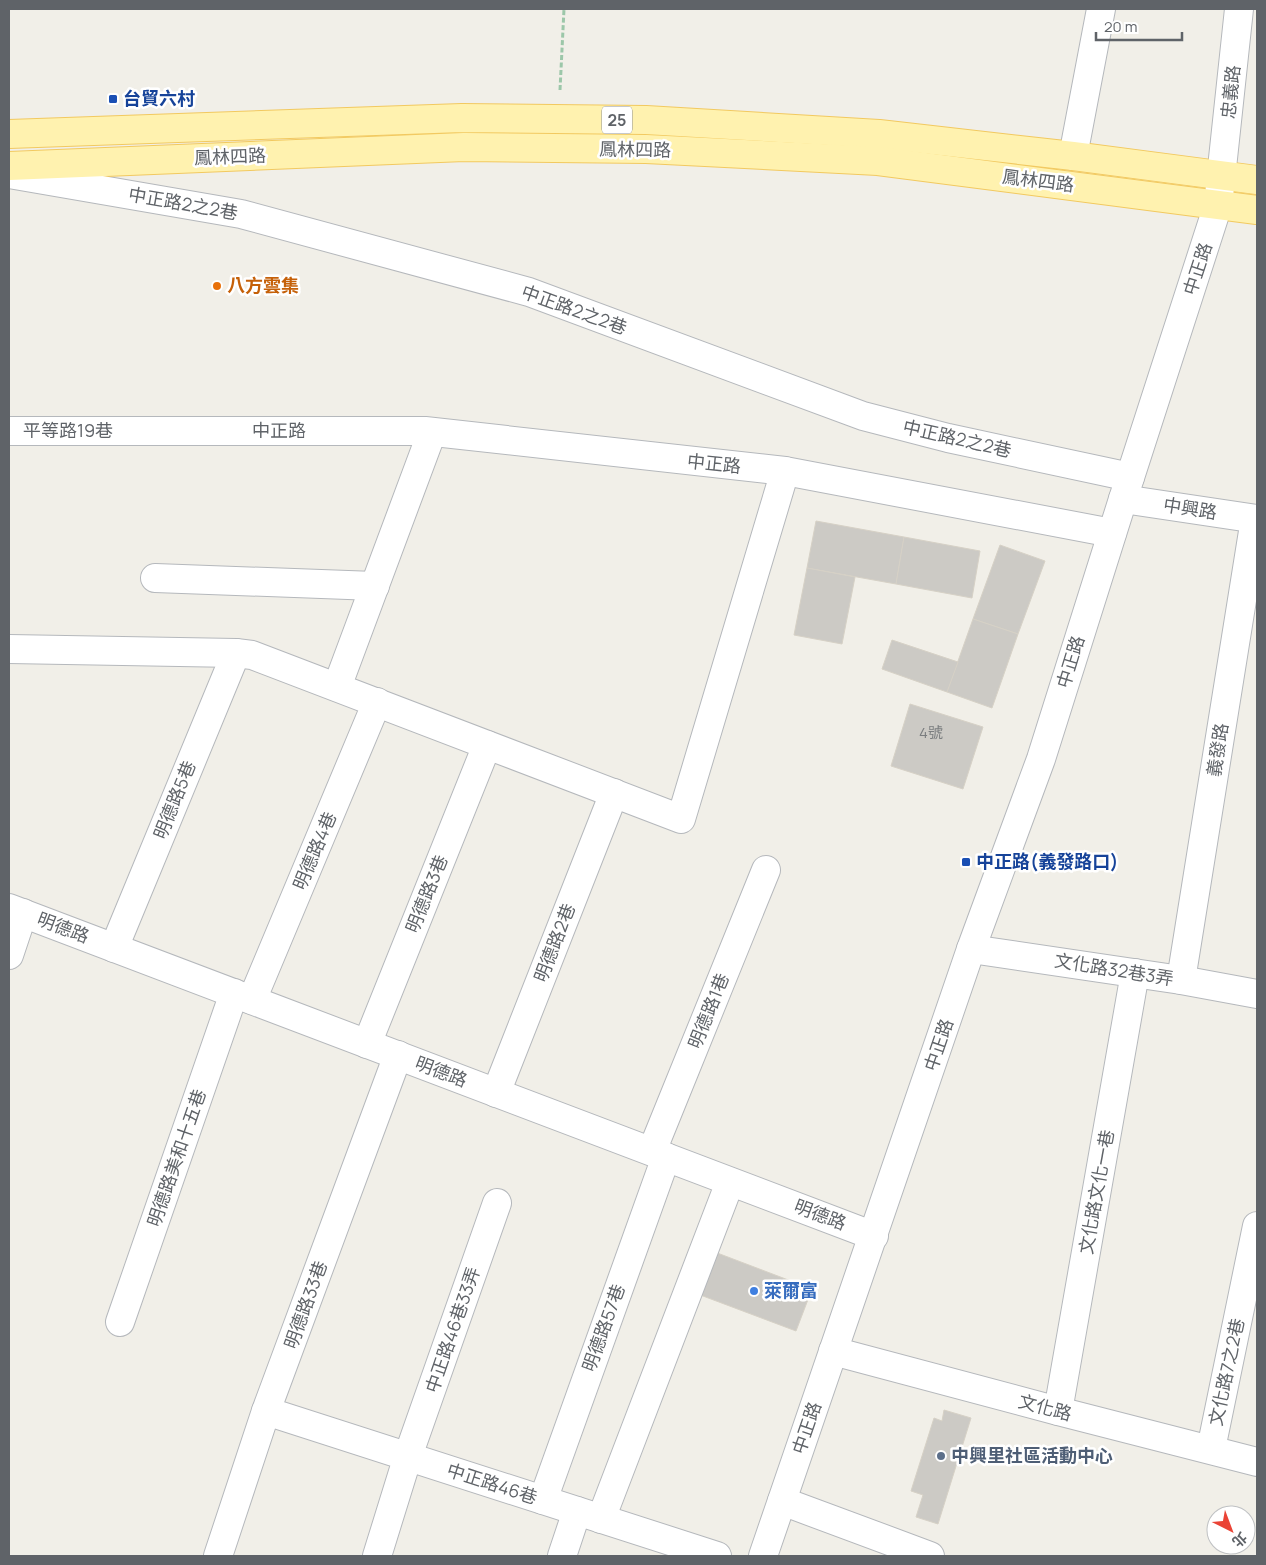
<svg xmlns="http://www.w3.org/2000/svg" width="1266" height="1565" viewBox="0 0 1266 1565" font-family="Manrope,'Noto Sans TC',sans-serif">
<rect width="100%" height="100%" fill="#f1efe8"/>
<g fill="#cccac5" stroke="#d6d1c6">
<polygon points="816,521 904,537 896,584 807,568"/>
<polygon points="904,537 980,551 972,598 896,584"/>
<polygon points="1000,545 1045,561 1018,634 973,619"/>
<polygon points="807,568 855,577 842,644 794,635"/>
<polygon points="973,619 1018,634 992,708 947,692"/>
<polygon points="892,640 958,662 947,692 882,669"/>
<polygon points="910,704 983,727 963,789 891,766"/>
<polygon points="712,1251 812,1289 796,1331 695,1293"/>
<polygon points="944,1410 971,1418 938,1524 916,1517 923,1495 911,1491 934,1418 942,1421"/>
</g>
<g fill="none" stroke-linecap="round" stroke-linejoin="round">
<g stroke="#b5b8bc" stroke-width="30">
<g id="minor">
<polyline points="1073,156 1101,9"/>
<polyline points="9,174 241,214 529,292 863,416 948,438 1130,477"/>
<polyline points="9,431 425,431 785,471 1112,533"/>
<polyline points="1123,499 1257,519"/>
<polyline points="155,578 375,586"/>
<polyline points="9,649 236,653 252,655 681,819 785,471"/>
<polyline points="337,687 432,432"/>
<polyline points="9,908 874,1236"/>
<polyline points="114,948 236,653"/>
<polyline points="971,949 1181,980 1257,994"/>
<polyline points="9,955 23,913"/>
<polyline points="1181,980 1255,519"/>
<polyline points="252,1000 377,702"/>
<polyline points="367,1044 487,745"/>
<polyline points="496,1093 614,793"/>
<polyline points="652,1151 766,870"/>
<polyline points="120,1322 234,993"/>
<polyline points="833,1351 1058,1411 1257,1462"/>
<polyline points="266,1411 717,1556"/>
<polyline points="1058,1411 1135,973"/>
<polyline points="1211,1449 1257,1226"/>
<polyline points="543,1500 666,1157"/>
<polyline points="782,1501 930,1556"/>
<polyline points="601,1519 730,1182"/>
<polyline points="218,1556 266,1411 398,1055"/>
<polyline points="377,1556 408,1456 497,1203"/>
<polyline points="562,1556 577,1511"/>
<polyline points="763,1556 971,949 1041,759 1123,499 1218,205 1239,9"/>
</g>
</g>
<g stroke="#f2c960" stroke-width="30">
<g id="major">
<polyline points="9,134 462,118 646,120 879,134 1073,156 1257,180"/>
<polyline points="9,166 464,147 646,149 878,161 1257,210"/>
</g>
</g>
<polyline stroke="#9cc7a9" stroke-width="3" stroke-dasharray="5 2.5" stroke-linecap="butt" points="560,90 564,9"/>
<use href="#minor" stroke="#fff" stroke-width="28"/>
<use href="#major" stroke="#fff2af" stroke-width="28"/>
</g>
<g fill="#1a4fb4" stroke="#fff" stroke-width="2">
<rect x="108" y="94" width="10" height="10" rx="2.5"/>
<rect x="961" y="857" width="10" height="10" rx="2.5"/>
</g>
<circle fill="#e8710a" stroke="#fff" stroke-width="2" cx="217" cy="286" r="5"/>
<circle fill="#3f7fe0" stroke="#fff" stroke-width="2" cx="754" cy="1291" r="5"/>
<circle fill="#5c6f8a" stroke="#fff" stroke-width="2" cx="941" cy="1456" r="5"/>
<g text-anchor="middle" stroke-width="5" stroke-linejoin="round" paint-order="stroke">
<g font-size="15" fill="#7a7d7f">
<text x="931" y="738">4號</text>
</g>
<rect fill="#fff" stroke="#8f9295" stroke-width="1" x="602" y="106.5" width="30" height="27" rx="4"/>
<g font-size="16" font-weight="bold" fill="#5f6368">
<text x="617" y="126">25</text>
</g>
<g font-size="18" fill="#5f6368" stroke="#fff">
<text transform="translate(1231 92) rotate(-84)" y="6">忠義路</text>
<text transform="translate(635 150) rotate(1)" y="6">鳳林四路</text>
<text transform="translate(230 157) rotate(-2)" y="6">鳳林四路</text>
<text transform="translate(1038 181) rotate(7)" y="6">鳳林四路</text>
<text transform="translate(183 204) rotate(10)" y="6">中正路2之2巷</text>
<text transform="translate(1198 269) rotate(-72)" y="6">中正路</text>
<text transform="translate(574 310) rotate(20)" y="6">中正路2之2巷</text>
<text x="68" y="437">平等路19巷</text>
<text x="279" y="437">中正路</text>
<text transform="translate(957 439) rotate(13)" y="6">中正路2之2巷</text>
<text transform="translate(714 464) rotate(6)" y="6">中正路</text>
<text transform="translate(1190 509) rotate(9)" y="6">中興路</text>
<text transform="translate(1071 662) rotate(-73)" y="6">中正路</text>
<text transform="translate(1218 750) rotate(-81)" y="6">義發路</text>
<text transform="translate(175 800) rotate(-68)" y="6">明德路5巷</text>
<text transform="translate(315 851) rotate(-67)" y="6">明德路4巷</text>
<text transform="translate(427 894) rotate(-68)" y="6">明德路3巷</text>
<text transform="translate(63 928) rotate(21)" y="6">明德路</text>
<text transform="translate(555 943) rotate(-69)" y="6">明德路2巷</text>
<text transform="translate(1114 970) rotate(9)" y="6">文化路32巷3弄</text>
<text transform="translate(709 1011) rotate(-68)" y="6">明德路1巷</text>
<text transform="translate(939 1045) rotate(-71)" y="6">中正路</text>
<text transform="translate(441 1072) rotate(21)" y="6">明德路</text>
<text transform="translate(177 1158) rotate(-71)" y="6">明德路美和十五巷</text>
<text transform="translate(1097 1192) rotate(-80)" y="6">文化路文化一巷</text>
<text transform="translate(820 1215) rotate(21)" y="6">明德路</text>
<text transform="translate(306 1305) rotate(-70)" y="6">明德路33巷</text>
<text transform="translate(604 1328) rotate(-70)" y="6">明德路57巷</text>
<text transform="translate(453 1330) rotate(-71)" y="6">中正路46巷33弄</text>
<text transform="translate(1227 1372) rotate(-78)" y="6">文化路7之2巷</text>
<text transform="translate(1045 1408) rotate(15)" y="6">文化路</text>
<text transform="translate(807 1428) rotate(-71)" y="6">中正路</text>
<text transform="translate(492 1484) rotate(18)" y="6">中正路46巷</text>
</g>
<g font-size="18" font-weight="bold" fill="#164399" stroke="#fff" text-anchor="start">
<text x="123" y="105">台貿六村</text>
<text x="976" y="868">中正路(義發路口)</text>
</g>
<g font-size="18" font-weight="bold" fill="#c56008" stroke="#fff" text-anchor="start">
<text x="227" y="292">八方雲集</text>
</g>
<g font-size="18" font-weight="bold" fill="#366cbe" stroke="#fff" text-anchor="start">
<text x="764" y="1297">萊爾富</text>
</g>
<g font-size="18" font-weight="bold" fill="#4e5e75" stroke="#fff" text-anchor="start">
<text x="951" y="1462">中興里社區活動中心</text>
</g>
</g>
<rect width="1266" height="1565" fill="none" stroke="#5f6368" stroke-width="20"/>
<g transform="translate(1231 1530) rotate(138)"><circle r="24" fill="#ffffff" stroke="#bfc1c3"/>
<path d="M0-4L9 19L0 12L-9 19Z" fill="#ea4335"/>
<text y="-8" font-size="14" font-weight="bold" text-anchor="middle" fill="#5f6368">北</text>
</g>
<path d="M1096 32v8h86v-8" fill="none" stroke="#5f6368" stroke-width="2.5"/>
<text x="1104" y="32" font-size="15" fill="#5f6368" stroke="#ffffff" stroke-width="4" paint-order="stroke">20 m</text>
</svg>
